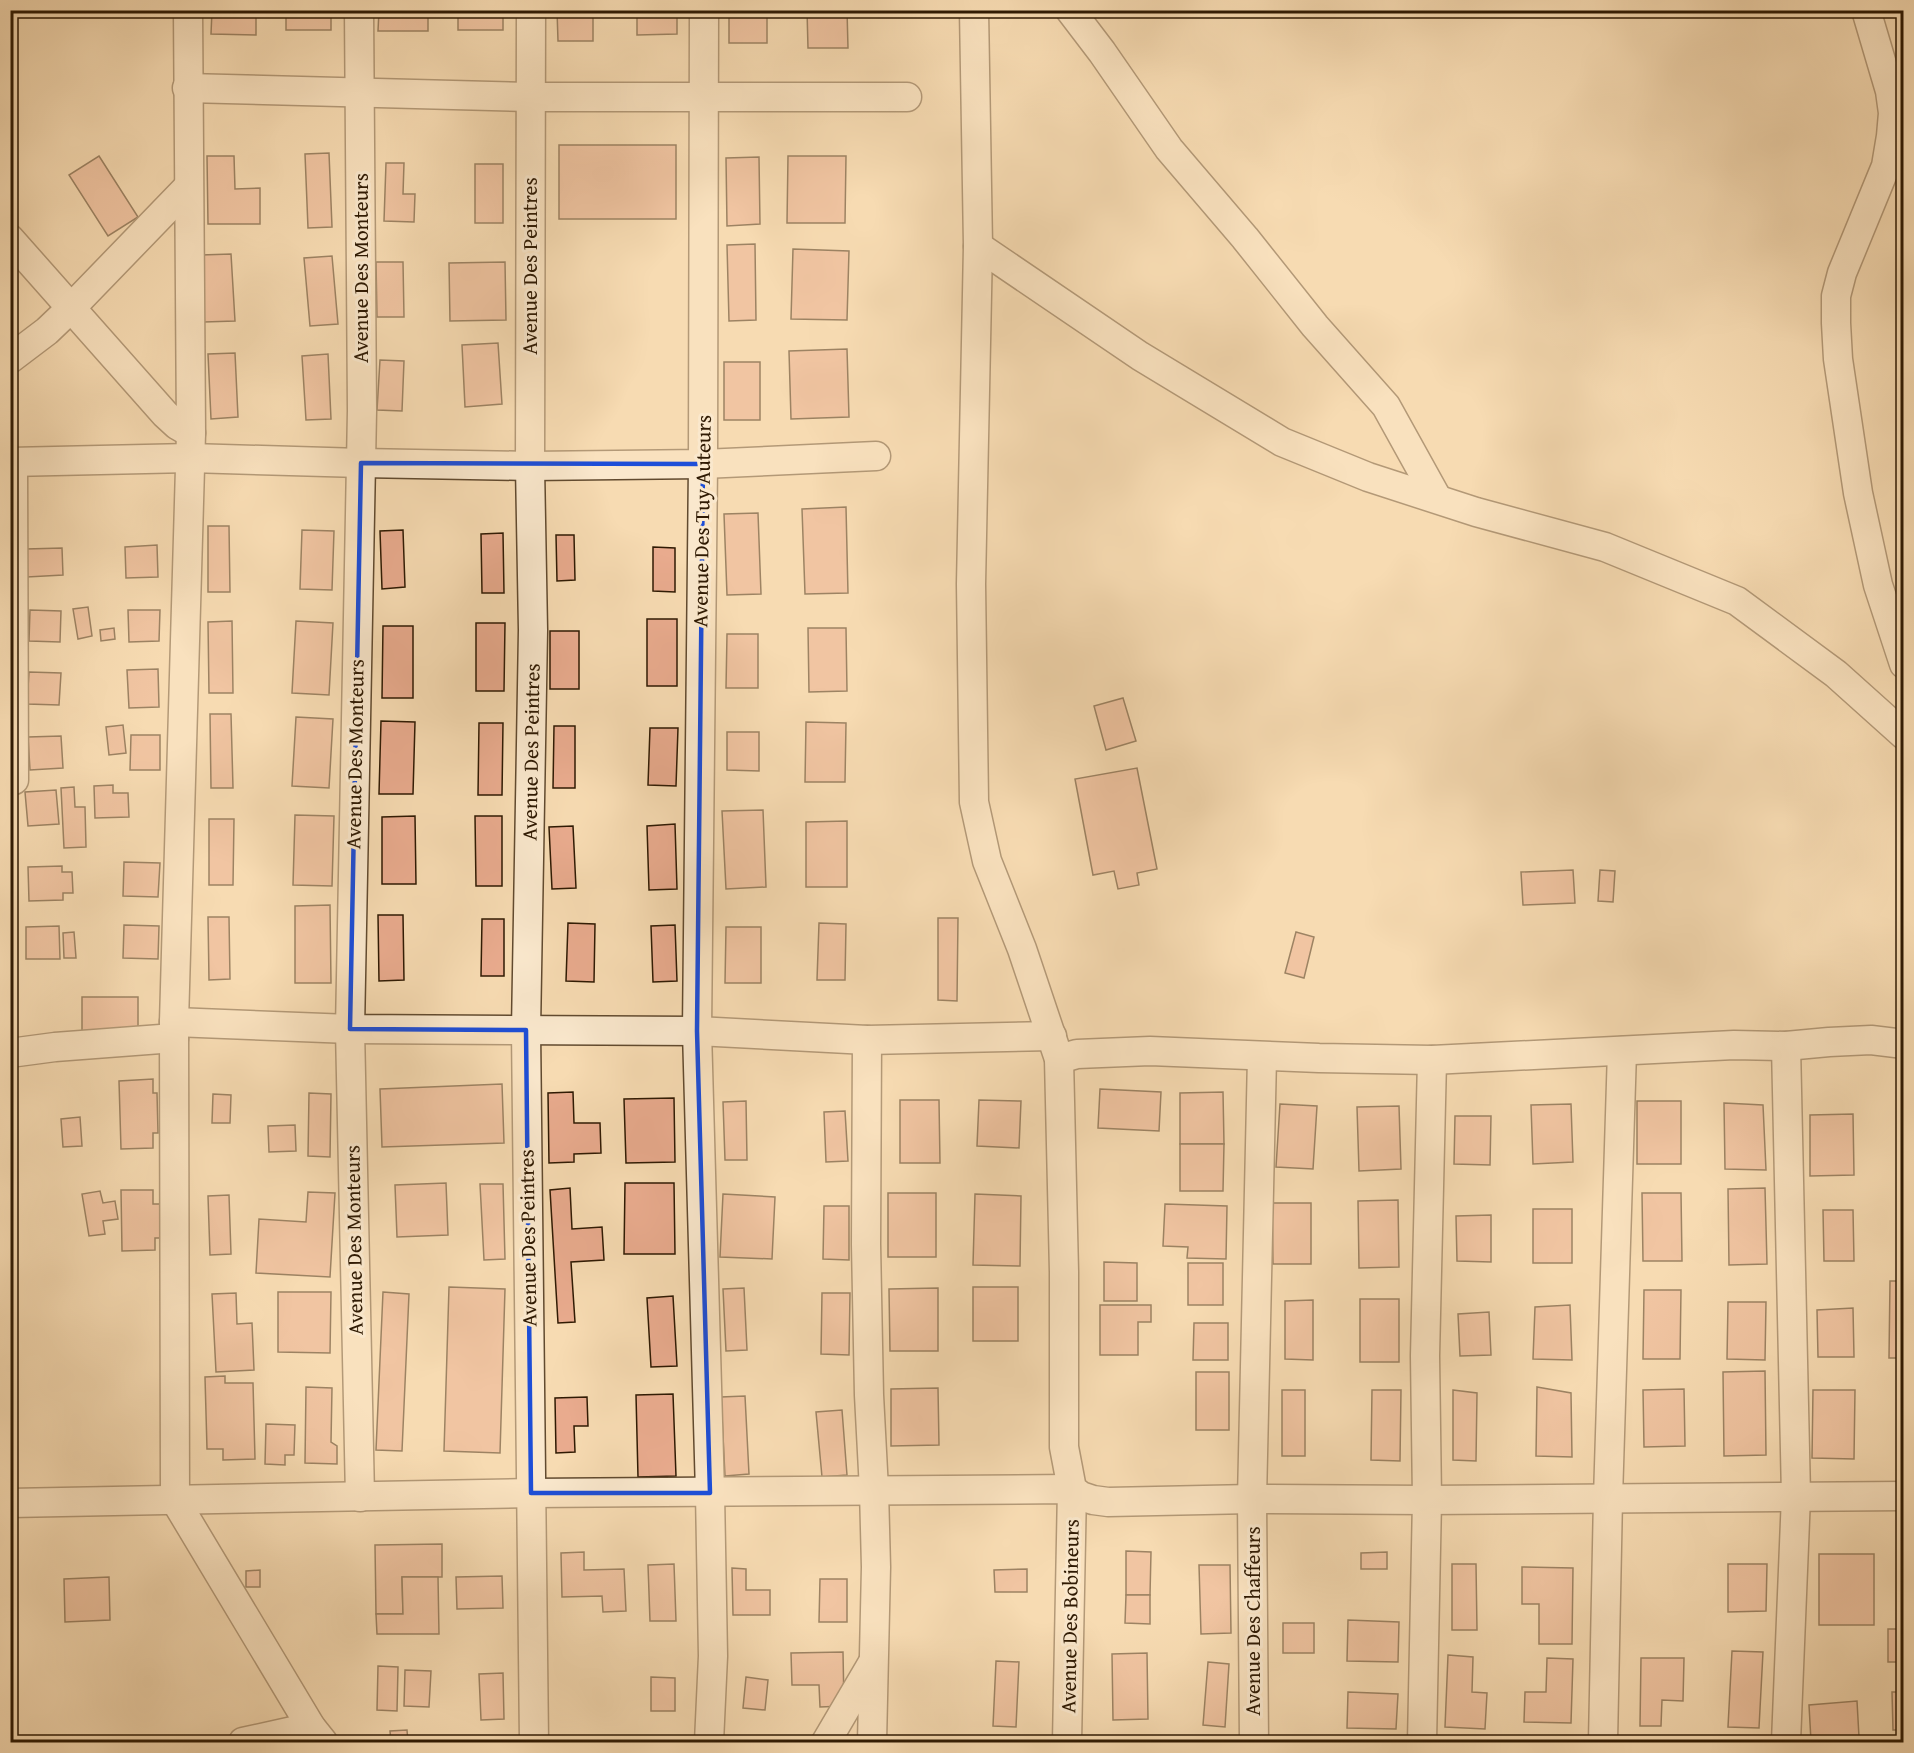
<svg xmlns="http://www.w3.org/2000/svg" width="1914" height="1753" viewBox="0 0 1914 1753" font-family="'Gentium Book Plus',serif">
<rect width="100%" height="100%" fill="#f7dbb2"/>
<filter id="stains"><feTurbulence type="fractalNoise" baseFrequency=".00333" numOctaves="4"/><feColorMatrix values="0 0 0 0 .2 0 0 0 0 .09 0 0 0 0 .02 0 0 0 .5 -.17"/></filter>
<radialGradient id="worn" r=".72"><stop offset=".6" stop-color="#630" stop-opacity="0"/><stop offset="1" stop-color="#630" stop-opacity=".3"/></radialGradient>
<g fill="#e9ab8e" stroke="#2f1a03" stroke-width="1.5">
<polygon points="212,10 256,10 256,35 211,34"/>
<rect x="286" y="10" width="45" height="20"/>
<polygon points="379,10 428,10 428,31 378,31"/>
<rect x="458" y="10" width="45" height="20"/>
<polygon points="557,10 593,10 593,41 558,41"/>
<polygon points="637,10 677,10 677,34 637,35"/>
<rect x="729" y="10" width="38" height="33"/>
<polygon points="807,10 847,10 848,48 808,48"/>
<rect x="559" y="145" width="117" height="74"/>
<polygon points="329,153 332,227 308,228 305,154"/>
<polygon points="99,156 138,217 108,236 69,175"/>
<polygon points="207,156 234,156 235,189 260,188 260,224 208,224"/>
<polygon points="788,156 846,156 845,223 787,223"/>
<polygon points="759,157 760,224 727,226 726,158"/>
<polygon points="386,163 404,163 403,194 415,194 414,222 384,221"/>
<rect x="475" y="164" width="28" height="59"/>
<polygon points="755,244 756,320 729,321 727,245"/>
<polygon points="793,249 849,251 847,320 791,319"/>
<polygon points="231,254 235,321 204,322 201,255"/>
<polygon points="332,256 338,324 310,326 304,258"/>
<polygon points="376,262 403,262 404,317 377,317"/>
<polygon points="505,262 506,320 450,321 449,263"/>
<polygon points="498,343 502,404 465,407 462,345"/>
<polygon points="847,349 849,417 791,419 789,351"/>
<polygon points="235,353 238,417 211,419 208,354"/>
<polygon points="328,354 331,419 306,420 302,356"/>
<polygon points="380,360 404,361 402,411 377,410"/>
<rect x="724" y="362" width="36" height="58"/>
<polygon points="846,507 848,593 805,594 802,509"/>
<polygon points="758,513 761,594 727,595 724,514"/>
<polygon points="208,526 229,526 230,592 208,592"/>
<polygon points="302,530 334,531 332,590 300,589"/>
<polygon points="403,530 405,587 382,589 380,531"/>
<polygon points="503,533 504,593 482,593 481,534"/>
<polygon points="556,535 574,535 575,580 557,581"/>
<polygon points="157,545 158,577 126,578 125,547"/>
<polygon points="653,547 675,548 675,592 653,591"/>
<polygon points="62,548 63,575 27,577 26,549"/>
<polygon points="88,607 92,636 78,639 73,609"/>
<polygon points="30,610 61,611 60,642 29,641"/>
<polygon points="128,610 160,610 159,641 129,642"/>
<rect x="647" y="619" width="30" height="67"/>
<polygon points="232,621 233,693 209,693 208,622"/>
<polygon points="296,621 333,623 329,695 292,693"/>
<polygon points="476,623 505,623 504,691 476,691"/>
<polygon points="383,626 413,626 413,698 382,698"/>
<polygon points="114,628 115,639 101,641 100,630"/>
<polygon points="808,628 846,628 847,691 809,692"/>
<rect x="550" y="631" width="29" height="58"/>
<polygon points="727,634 758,634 758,688 726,688"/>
<polygon points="158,669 159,707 129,708 127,670"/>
<polygon points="29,672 61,673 59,705 27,704"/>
<polygon points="1123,698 1136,741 1106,750 1094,706"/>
<polygon points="210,714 231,714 233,788 211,788"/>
<polygon points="296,717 333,719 329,788 292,786"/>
<polygon points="381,721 415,722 413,794 379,794"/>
<polygon points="806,722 846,723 845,782 805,782"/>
<polygon points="479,723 503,723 502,795 478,795"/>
<polygon points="123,725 126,753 109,755 106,727"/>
<polygon points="554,726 575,726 575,788 553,788"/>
<polygon points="650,728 678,728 676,786 648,785"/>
<polygon points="727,732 759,732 759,771 727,770"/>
<polygon points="131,735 160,735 160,770 130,770"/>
<polygon points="61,736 63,768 30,770 28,737"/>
<polygon points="1137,768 1157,869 1137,873 1139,885 1118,889 1114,871 1093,875 1075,779"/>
<polygon points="113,785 113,793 128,793 129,817 95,818 94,786"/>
<polygon points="74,787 75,807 85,807 86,847 64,848 61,788"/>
<polygon points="56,790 59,824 28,826 25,792"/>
<polygon points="763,810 766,887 726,889 722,811"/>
<polygon points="295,815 334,816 332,886 293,885"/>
<polygon points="415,816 416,884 382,884 382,817"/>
<polygon points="475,816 502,816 502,886 476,886"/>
<polygon points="209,819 234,819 233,885 209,885"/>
<polygon points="847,821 847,887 806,887 806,822"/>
<polygon points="675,824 677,889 649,890 647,826"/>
<polygon points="573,826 576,888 552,889 549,827"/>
<polygon points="124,862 160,863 158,897 123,896"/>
<polygon points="62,866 62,872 72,872 73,893 63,893 63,900 29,901 28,867"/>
<polygon points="1573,870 1575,903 1523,905 1521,872"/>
<polygon points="1600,870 1615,871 1613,902 1598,901"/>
<polygon points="330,905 331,983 295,983 295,906"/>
<polygon points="378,915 403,915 404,980 379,981"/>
<polygon points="208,917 229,917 230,979 209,980"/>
<polygon points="938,918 958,918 957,1001 938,1000"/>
<polygon points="482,919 504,919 504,976 481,976"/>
<polygon points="568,923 595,924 594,982 566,981"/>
<polygon points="819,923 846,924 845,980 817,980"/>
<polygon points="124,925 159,926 158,959 123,958"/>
<polygon points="675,925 677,981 653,982 651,926"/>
<polygon points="59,926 60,959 26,959 26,927"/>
<polygon points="726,927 761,927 761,983 725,983"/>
<polygon points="74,932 76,958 64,958 63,933"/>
<polygon points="1296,932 1314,937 1304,978 1285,973"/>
<rect x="82" y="997" width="56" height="36"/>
<polygon points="153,1079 153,1093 157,1093 158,1133 153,1133 153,1148 121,1149 119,1081"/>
<polygon points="502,1084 504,1143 382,1147 380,1089"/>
<polygon points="1100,1089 1161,1092 1159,1131 1098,1128"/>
<polygon points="573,1092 574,1123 600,1123 601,1153 574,1154 574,1162 549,1163 548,1093"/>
<polygon points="1223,1092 1224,1144 1180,1144 1180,1093"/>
<polygon points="309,1093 331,1094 330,1157 308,1156"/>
<polygon points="213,1094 231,1095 230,1123 212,1123"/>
<polygon points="674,1098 675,1162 626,1163 624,1099"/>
<polygon points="900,1100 939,1100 940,1163 900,1163"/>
<polygon points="979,1100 1021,1101 1019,1148 977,1146"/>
<polygon points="746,1101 747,1160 725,1160 723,1102"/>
<rect x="1637" y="1101" width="44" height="63"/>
<polygon points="1724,1103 1763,1105 1766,1170 1725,1169"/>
<polygon points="1904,1103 1904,1172 1899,1172 1898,1104"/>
<polygon points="1280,1104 1317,1106 1313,1169 1276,1167"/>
<polygon points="1571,1104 1573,1162 1533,1164 1531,1105"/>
<polygon points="1399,1106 1401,1169 1359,1171 1357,1107"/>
<polygon points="845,1111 848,1161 826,1162 824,1112"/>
<polygon points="1853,1114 1854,1175 1810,1176 1810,1115"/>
<polygon points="1455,1116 1491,1116 1490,1165 1454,1164"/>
<polygon points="80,1117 82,1146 63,1147 61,1119"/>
<polygon points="295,1125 296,1151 269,1152 268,1126"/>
<polygon points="1180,1144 1224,1144 1223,1191 1180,1191"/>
<polygon points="446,1183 448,1235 397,1237 395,1185"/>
<polygon points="625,1183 674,1183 675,1254 624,1254"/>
<polygon points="480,1184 503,1184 505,1259 484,1260"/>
<polygon points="570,1188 572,1229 602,1227 604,1260 571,1262 575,1322 558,1323 550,1190"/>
<polygon points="1765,1188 1767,1264 1729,1265 1728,1189"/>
<polygon points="121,1190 153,1190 153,1204 160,1204 160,1238 155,1238 155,1250 122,1251"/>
<polygon points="100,1191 103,1203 115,1201 118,1219 103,1221 105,1234 89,1236 82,1194"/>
<polygon points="308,1192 335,1193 330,1277 256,1273 259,1219 306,1222"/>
<rect x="888" y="1193" width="48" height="64"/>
<polygon points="1642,1193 1681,1193 1682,1261 1643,1261"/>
<polygon points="723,1194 775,1197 772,1259 720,1257"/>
<polygon points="975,1194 1021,1196 1020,1266 973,1265"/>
<polygon points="229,1195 231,1254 210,1255 208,1196"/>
<polygon points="1398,1200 1399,1267 1359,1268 1358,1201"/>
<polygon points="1272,1203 1311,1203 1311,1264 1273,1264"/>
<polygon points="1165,1204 1227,1206 1226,1259 1187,1258 1188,1247 1163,1246"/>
<polygon points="1898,1205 1904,1205 1904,1264 1900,1264"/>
<polygon points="824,1206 849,1206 849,1260 823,1259"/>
<rect x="1533" y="1209" width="39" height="54"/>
<polygon points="1823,1210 1853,1210 1854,1261 1824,1261"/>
<polygon points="1491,1215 1491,1262 1457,1261 1456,1216"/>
<polygon points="1104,1262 1137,1263 1137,1301 1104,1301"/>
<rect x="1188" y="1263" width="35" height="42"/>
<polygon points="1890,1281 1904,1281 1904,1358 1889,1358"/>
<polygon points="449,1287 505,1289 500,1453 444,1451"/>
<rect x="973" y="1287" width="45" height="54"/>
<polygon points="744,1288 747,1350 726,1351 723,1289"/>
<polygon points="938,1288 938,1351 890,1351 889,1289"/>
<polygon points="1644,1290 1681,1290 1680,1359 1643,1359"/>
<polygon points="278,1292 331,1292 330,1353 278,1352"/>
<polygon points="383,1292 409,1294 402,1451 376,1450"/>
<polygon points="236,1293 237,1324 252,1323 254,1370 216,1372 212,1294"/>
<polygon points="822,1293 850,1293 849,1355 821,1354"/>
<polygon points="673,1296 677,1366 651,1367 647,1298"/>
<rect x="1360" y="1299" width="39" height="63"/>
<polygon points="1313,1300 1313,1360 1285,1359 1285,1301"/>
<polygon points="1728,1302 1766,1302 1765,1360 1727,1359"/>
<polygon points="1100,1305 1151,1305 1151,1322 1138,1322 1138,1355 1100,1355"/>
<polygon points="1570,1305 1572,1360 1533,1359 1535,1307"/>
<polygon points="1853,1308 1854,1357 1818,1357 1817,1310"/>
<polygon points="1489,1312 1491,1355 1460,1356 1458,1314"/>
<polygon points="1194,1323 1228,1323 1228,1360 1193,1360"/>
<polygon points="1765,1371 1766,1455 1724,1456 1723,1372"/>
<rect x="1196" y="1372" width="33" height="58"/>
<polygon points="225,1376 225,1383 253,1383 255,1459 223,1460 223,1449 207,1449 205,1377"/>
<polygon points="306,1387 332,1388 331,1442 337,1446 337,1464 305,1463"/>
<polygon points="1537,1387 1571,1393 1572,1457 1536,1456"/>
<polygon points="938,1388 939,1445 891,1446 891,1389"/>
<polygon points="1684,1389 1685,1446 1644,1447 1643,1390"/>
<rect x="1282" y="1390" width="23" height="66"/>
<polygon points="1372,1390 1401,1390 1400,1461 1371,1460"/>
<polygon points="1453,1390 1477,1393 1476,1461 1453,1460"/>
<polygon points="1813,1390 1855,1390 1854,1459 1812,1458"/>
<polygon points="1901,1390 1904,1390 1904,1457 1903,1457"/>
<polygon points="673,1394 676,1476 638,1477 636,1395"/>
<polygon points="745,1396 749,1474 725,1476 721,1397"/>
<polygon points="587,1397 588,1426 574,1426 575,1452 556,1453 555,1398"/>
<polygon points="842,1410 847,1475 822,1477 816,1412"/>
<polygon points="266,1424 295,1425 294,1455 285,1455 285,1465 265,1464"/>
<polygon points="442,1544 442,1577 402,1577 403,1614 376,1614 375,1545"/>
<polygon points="1126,1551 1151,1552 1150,1595 1126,1595"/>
<polygon points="584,1552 584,1570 624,1569 626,1611 603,1612 602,1596 562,1597 561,1553"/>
<polygon points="1387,1552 1387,1569 1361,1569 1361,1553"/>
<rect x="1819" y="1554" width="55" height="71"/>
<polygon points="674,1564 676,1621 650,1621 648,1565"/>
<polygon points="1452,1564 1476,1564 1477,1630 1452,1630"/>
<polygon points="1728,1564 1767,1564 1766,1611 1728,1612"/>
<polygon points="1199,1565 1230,1565 1231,1633 1201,1634"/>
<polygon points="1522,1567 1573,1568 1572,1644 1539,1644 1539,1604 1522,1604"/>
<polygon points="732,1568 746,1569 746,1590 770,1590 770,1615 733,1615"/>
<polygon points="1027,1569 1027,1592 995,1592 994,1570"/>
<polygon points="260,1570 260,1587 246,1587 246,1571"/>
<polygon points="502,1576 503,1608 457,1609 456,1577"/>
<polygon points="109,1577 110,1620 65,1622 64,1579"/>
<polygon points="402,1577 438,1577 439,1634 377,1634 376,1614 403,1614"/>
<polygon points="820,1579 847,1579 847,1622 819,1622"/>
<polygon points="1126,1595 1150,1595 1150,1624 1125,1623"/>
<polygon points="1348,1620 1399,1622 1398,1662 1347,1661"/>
<rect x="1283" y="1623" width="31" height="30"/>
<rect x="1888" y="1629" width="16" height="33"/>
<polygon points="1732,1651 1763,1652 1759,1728 1728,1727"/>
<polygon points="843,1652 844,1706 820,1707 819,1685 792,1685 791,1653"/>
<polygon points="1147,1653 1148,1719 1113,1720 1112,1654"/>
<polygon points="1448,1655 1473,1657 1472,1692 1487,1693 1485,1729 1445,1727"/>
<polygon points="1547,1658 1573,1659 1571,1723 1524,1722 1525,1692 1546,1692"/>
<polygon points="1641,1658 1684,1658 1683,1701 1662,1700 1661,1726 1640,1726"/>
<polygon points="996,1661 1019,1662 1016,1727 993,1726"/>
<polygon points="1208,1662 1229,1664 1225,1727 1203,1725"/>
<polygon points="378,1666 398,1667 397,1711 377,1710"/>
<polygon points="405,1670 431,1671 429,1707 404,1706"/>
<polygon points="503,1673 504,1719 481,1720 479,1674"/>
<polygon points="651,1677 675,1678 675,1711 651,1711"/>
<polygon points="746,1677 768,1680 765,1710 743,1708"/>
<polygon points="1348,1692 1398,1694 1396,1729 1347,1728"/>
<polygon points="1892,1692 1904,1692 1904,1730 1893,1730"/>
<polygon points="1857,1701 1859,1737 1811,1741 1809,1705"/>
<polygon points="407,1730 408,1742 391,1742 390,1731"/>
</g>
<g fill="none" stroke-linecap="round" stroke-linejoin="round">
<g stroke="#614a2f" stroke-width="31">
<g id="minor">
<polyline points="188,10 191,433 174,1022 175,1500 311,1727 323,1742"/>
<polyline points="359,10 362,411 350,1029 360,1497"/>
<polyline points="531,10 530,466 533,630 526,1030 534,1742"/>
<polyline points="704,10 703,464 697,1031 710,1493 713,1656 709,1742"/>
<polyline points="974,10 978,246 971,584 974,802 987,861 1022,949 1059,1059 1064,1272 1064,1447 1072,1489 1081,1496 1093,1500 1108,1502 1252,1499 1427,1500 1904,1496"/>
<polyline points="1070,10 1102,52 1169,149 1245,238 1315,326 1386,406 1437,498"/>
<polyline points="1866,10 1890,91 1893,113 1891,136 1886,166 1842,273 1836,296 1836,323 1838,359 1858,493 1878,585 1904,664"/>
<polyline points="187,88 530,97 907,97"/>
<polyline points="10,239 165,414 177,425 191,433"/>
<polyline points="978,246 1140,356 1282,442 1368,477 1476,512 1605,547 1737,601 1836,674 1904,735"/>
<polyline points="10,359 47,331 70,309 188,187"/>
<polyline points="10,462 190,458 361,463 530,466 703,464 876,456"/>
<polyline points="13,462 14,780"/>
<polyline points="174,1022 350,1029 697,1031 867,1040 1052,1036"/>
<polyline points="867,1040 866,1244 869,1395 874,1490 876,1567 872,1742"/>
<polyline points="10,1053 55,1047 174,1038"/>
<polyline points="1059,1059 1077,1054 1150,1051 1319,1058 1432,1060 1734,1045 1786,1046 1829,1042 1871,1040 1904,1044"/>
<polyline points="10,1503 531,1493 1072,1489 1067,1742"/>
<polyline points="243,1742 311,1727"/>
<polyline points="826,1742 873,1662"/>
<polyline points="1254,1742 1252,1499 1262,1057"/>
<polyline points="1422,1742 1427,1500 1425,1356 1432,1060"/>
<polyline points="1603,1742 1608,1498 1622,1051"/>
<polyline points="1786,1742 1796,1496 1786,1046"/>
</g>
</g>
<use href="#minor" stroke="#fae8cd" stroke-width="28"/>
</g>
<path d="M0 0H1914V1753H0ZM361 463 703 464 697 1031 710 1493H531L526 1030 350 1029Z" fill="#f7dbb2" fill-opacity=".55" fill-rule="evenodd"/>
<path fill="none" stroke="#1d4ed8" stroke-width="4.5" stroke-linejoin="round" d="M361 463 703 464 697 1031 710 1493H531L526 1030 350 1029Z"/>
<g text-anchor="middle" stroke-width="6" stroke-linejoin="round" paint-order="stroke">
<g font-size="21" fill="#2f1a03" stroke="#fae8cd">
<text transform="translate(530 266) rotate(-90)" y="7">Avenue Des Peintres</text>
<text transform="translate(361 268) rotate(-90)" y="7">Avenue Des Monteurs</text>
<text transform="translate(702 521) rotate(-89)" y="7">Avenue Des Tuy Auteurs</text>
<text transform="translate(531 752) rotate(-89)" y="7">Avenue Des Peintres</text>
<text transform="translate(355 754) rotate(-89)" y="7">Avenue Des Monteurs</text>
<text transform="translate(528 1238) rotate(-91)" y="7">Avenue Des Peintres</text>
<text transform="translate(354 1240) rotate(-91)" y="7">Avenue Des Monteurs</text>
<text transform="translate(1070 1616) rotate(-89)" y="7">Avenue Des Bobineurs</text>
<text transform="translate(1253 1621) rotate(-90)" y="7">Avenue Des Chaffeurs</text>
</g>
</g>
<rect width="1914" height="1753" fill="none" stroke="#f7dbb2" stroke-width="36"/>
<rect x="12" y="12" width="1890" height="1729" fill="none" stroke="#2f1a03" stroke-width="3"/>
<rect x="18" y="18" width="1878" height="1717" fill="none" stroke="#2f1a03" stroke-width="1.5"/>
<rect width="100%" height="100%" filter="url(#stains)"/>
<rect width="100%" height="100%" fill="url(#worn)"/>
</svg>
